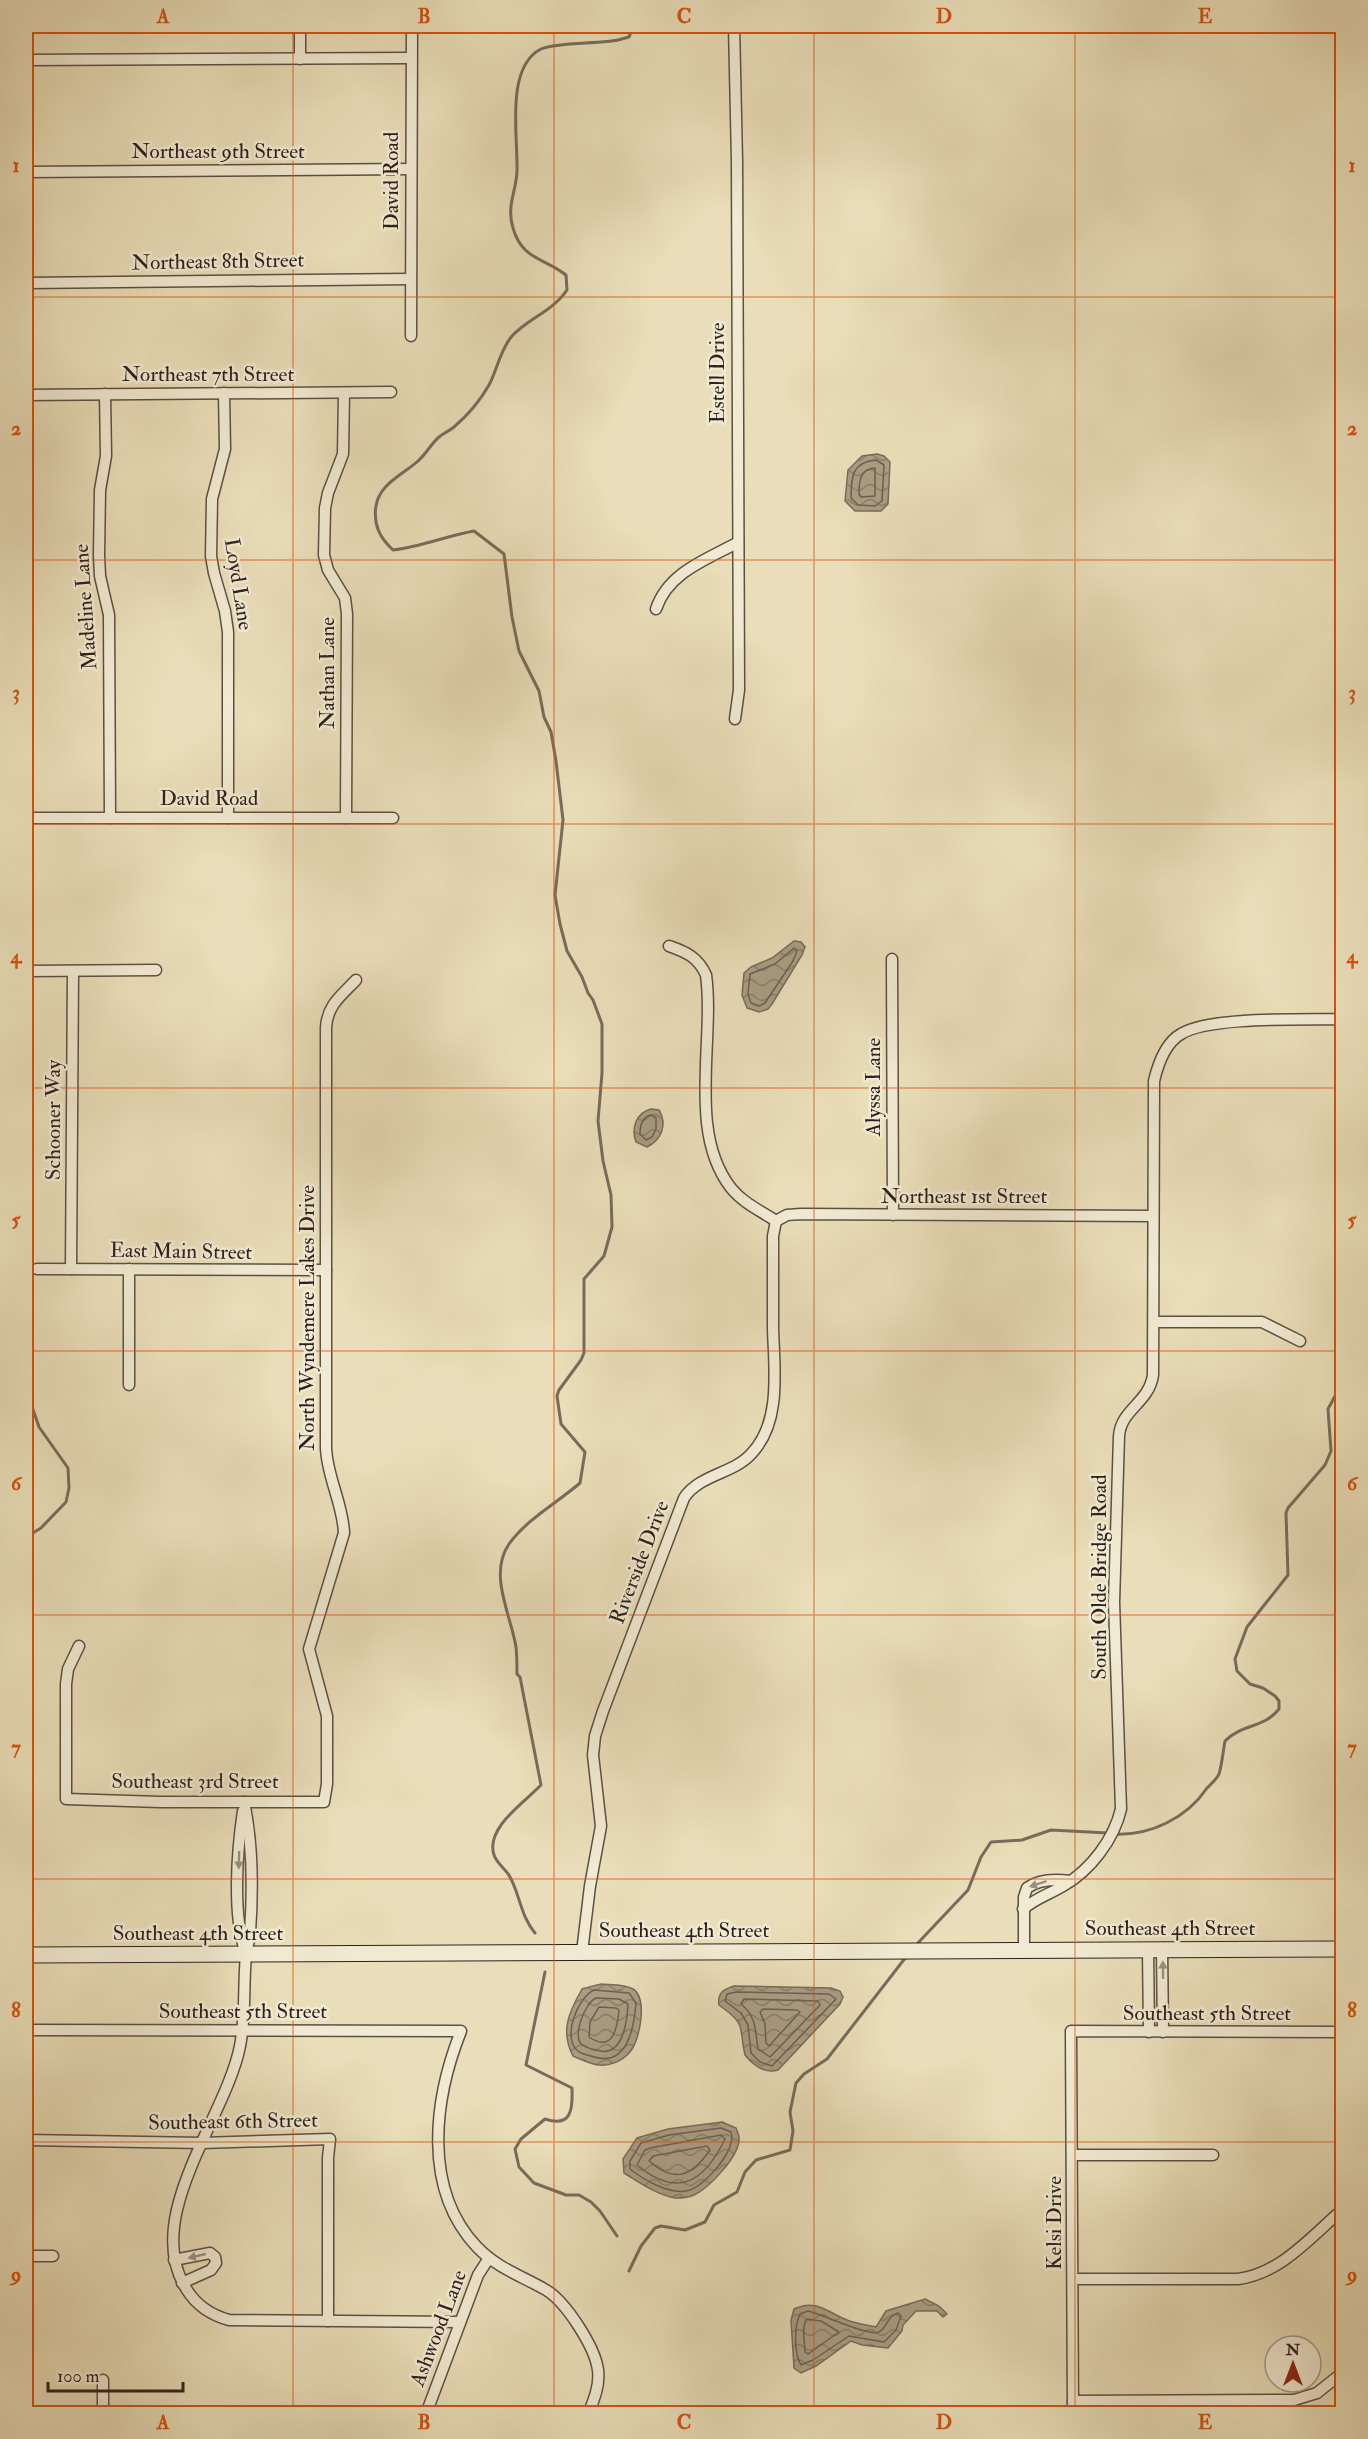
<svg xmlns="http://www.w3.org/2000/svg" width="1368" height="2439" viewBox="0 0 1368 2439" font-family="'IM FELL Double Pica',serif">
<defs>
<pattern id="water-waves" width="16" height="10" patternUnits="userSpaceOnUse" patternTransform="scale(1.5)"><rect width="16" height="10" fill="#a99e84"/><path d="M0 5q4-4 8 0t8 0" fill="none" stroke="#8a806b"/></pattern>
</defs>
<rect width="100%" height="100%" fill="#e9deb9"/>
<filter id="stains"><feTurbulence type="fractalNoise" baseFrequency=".00333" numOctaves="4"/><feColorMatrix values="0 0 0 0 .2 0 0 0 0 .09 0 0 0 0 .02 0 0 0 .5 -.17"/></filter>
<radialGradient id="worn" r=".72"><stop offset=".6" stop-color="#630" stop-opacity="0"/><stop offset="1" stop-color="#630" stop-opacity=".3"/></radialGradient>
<g fill="url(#water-waves)" stroke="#776c5b" stroke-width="1.5">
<polygon points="877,454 884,456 890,462 888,504 881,511 855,511 845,501 848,470 862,456"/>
<polygon points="794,941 801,942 805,947 802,955 772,1004 768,1009 759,1012 747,1008 742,995 744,973 751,967 772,958"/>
<path d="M651 1109 659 1110C668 1125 661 1140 647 1147L636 1142C631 1128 636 1113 651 1109Z"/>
<path d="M601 1984C610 1985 625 1984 633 1989 648 1998 640 2042 629 2053 622 2061 610 2066 600 2065 591 2065 581 2059 573 2056 560 2031 569 2012 582 1989Z"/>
<path d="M734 1986 831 1988 840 1991 843 1997 840 2004 778 2070C765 2074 753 2065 745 2055 738 2025 748 2026 719 2005 717 1993 724 1989 734 1986Z"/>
<path d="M722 2122 736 2128C737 2131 739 2134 739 2137 741 2155 709 2188 694 2195 688 2198 681 2198 675 2198 657 2195 639 2182 624 2173L623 2159 637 2138 668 2129Z"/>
<path d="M925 2299 939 2306 947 2314 943 2317 937 2311H916L903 2325 902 2331 888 2348 862 2345 851 2341 816 2366 801 2373 794 2368 791 2320 794 2309C819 2297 830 2316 853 2322 860 2324 868 2325 876 2327L886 2311Z"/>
</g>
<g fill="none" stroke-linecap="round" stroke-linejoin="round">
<g stroke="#6b6050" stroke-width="1.5">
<path d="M876 460 884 465 882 501 875 506 858 505 851 498C851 477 852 462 876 460Z"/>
<path d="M875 468V496L861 497 859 494C859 481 860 469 875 468Z"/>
<polygon points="794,948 797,951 793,961 765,1003 759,1006 751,1003 748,994 750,974 775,964"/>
<path d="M651 1115 656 1118V1129L652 1137 646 1140 640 1134C640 1126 642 1117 651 1115Z"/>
<path d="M594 1990 629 1993 636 2003C634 2029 627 2069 591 2056 588 2055 581 2054 578 2051 561 2038 578 1997 594 1990Z"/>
<polygon points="736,1992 829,1994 836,1999 772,2066 760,2062 751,2053 748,2025 741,2013 725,2001 727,1994"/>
<path d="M596 1998 619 1999 628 2004C627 2022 623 2059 596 2050 592 2049 585 2047 582 2045 572 2035 585 2003 596 1998Z"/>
<path d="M744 1999 818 2001 820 2005 770 2057 758 2049C755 2031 757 2017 741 2004Z"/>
<path d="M599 2007 616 2008 619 2010C617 2029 613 2053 589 2037L590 2022Z"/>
<polygon points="763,2009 797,2010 800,2012 769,2046 766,2043 765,2024 760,2012"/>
<path d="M721 2128 731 2132C738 2149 703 2189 686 2191 668 2194 644 2180 630 2169V2161L641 2143 669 2135Z"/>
<path d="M721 2135 725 2139C704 2182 678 2199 637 2165L645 2150 650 2148Z"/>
<path d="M707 2146 710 2150C692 2176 675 2184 649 2161L653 2156Z"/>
<path d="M808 2311C822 2314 869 2337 879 2332 888 2327 886 2317 898 2313L901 2316 896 2330 884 2342 849 2336 813 2360 801 2365C794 2354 794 2326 800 2314Z"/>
<path d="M807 2319 821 2321 839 2332 808 2354 805 2352C805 2341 801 2327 807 2319Z"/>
</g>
<g stroke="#776c5b" stroke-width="3">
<polyline points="26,1389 39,1427 68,1468 69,1488 66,1502 41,1528 26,1537"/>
<path d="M1114 1834C1150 1836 1187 1818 1207 1788 1211 1784 1217 1779 1219 1774 1222 1764 1223 1752 1225 1741 1243 1723 1263 1729 1279 1709V1701L1275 1696 1263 1688 1250 1684 1237 1671 1235 1659 1247 1627 1288 1575 1286 1513 1288 1508 1325 1465 1331 1451 1328 1409 1342 1383"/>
<path d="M535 1933C521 1917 520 1895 510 1877 506 1869 497 1864 494 1855 485 1828 525 1802 541 1785L520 1677 517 1674C517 1665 517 1656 516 1647 511 1615 488 1574 509 1544 527 1519 557 1503 580 1483L585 1452 561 1424 557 1396 559 1390 581 1360 584 1353V1279L604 1256 612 1227 611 1195 603 1161 598 1121 602 1073V1024L593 1000 588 993 582 977 567 951 560 924 555 895 563 820 556 761 551 732 544 717 539 691 519 651 512 617 504 554 474 531C446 536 421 547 393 550 380 538 373 525 376 506 379 484 404 474 418 461 426 454 431 444 439 437 444 433 449 431 454 427 468 415 480 401 489 385 497 370 500 350 512 336 529 318 553 311 567 290L566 275C545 258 522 260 513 228 506 205 517 190 517 170 518 137 505 67 541 49 556 42 599 44 618 40L629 37 633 26"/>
<polyline points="916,1945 968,1890 981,1857 991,1842 1022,1840 1051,1830 1108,1833"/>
<path d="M545 1972 526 2065 572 2088C573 2110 571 2128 545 2119L521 2139 515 2149 519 2167 534 2183 566 2195H579L591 2202 600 2211 617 2236"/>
<polyline points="629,2271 641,2246 655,2228 661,2226 685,2230 705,2222 714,2205 737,2192 745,2172 756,2160 790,2150 793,2131 790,2112 796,2083 804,2074 827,2059 906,1957"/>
</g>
<g stroke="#5c5044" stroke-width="13">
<g id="minor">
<polyline points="734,26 737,161 739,690 735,719"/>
<polyline points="300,59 300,26"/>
<polyline points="26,60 411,58"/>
<polyline points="26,172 411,169"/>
<polyline points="26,283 410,279"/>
<polyline points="411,336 412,26"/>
<polyline points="224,393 225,449 212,499 211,556 214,573 225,611 228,632 228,818"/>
<polyline points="344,393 343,454 328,493 325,508 324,555 328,570 345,598 347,614 346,818"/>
<polyline points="105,394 106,456 100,490 99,555 100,576 109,615 110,818"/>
<polyline points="26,395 391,392"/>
<path d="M656 609C668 573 705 560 737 543"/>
<polyline points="26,818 393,818"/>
<path d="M669 946C686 952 698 957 706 975 715 1041 687 1132 731 1188 743 1203 761 1211 776 1221"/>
<polyline points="892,959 893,1215"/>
<polyline points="27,971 156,970"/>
<polyline points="776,1221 787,1215 801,1214 1153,1216"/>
<polyline points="37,1269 326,1270"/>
<polyline points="71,1269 73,971"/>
<polyline points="1155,1322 1262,1322 1300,1341"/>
<polyline points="129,1385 129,1269"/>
<path d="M79 1646 68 1669 66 1684V1799L160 1802H324L327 1784V1716L309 1649 344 1533C343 1504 327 1477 326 1448V1028C327 1005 342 995 356 980"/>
<path d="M244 1802C253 1844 253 1890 250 1933 250 1941 246 1948 246 1955 243 1986 246 2016 240 2046 226 2118 140 2218 187 2290 197 2306 211 2315 229 2320L460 2322"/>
<path d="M243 1811C237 1851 232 1917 246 1953"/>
<path d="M1023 1909C1038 1897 1048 1895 1063 1886 1091 1870 1114 1839 1121 1809L1114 1602 1119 1436C1121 1409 1149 1403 1153 1375L1154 1081C1158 1064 1165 1043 1181 1034 1209 1016 1306 1020 1342 1019"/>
<path d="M1024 1949V1897L1027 1888C1039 1879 1056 1879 1070 1881"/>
<polyline points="1148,1949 1149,2032"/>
<polyline points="1162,1949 1163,2032"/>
<path d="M582 1952 590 1886 601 1826 593 1755 595 1736 603 1711 684 1498C700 1474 734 1474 752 1453 782 1421 774 1367 773 1328 773 1297 773 1267 773 1236L776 1221"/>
<path d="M26 2030 461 2031C434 2099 422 2189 477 2247 497 2268 522 2276 546 2290 566 2302 595 2347 598 2370 600 2385 594 2400 588 2414"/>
<polyline points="26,2140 202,2143 330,2139 328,2158 328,2321"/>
<polyline points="1073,2155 1213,2155"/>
<polyline points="26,2256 53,2256"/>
<polyline points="174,2260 210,2253 215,2257 216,2263 211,2270 182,2283"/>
<path d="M1074 2279H1238C1280 2274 1312 2236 1342 2210"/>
<polyline points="1073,2401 1294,2400 1317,2393 1342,2373"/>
<polyline points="103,2414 103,2380"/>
<polyline points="426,2414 478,2275 489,2258"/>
<polyline points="1073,2414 1071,2031 1342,2032"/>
</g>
</g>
<g stroke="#2d211d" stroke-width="17">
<polyline id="secondary" points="26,1955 1342,1949"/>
</g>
<use href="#minor" stroke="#f1ead2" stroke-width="10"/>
<use href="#secondary" stroke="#f1ead2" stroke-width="15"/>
</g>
<defs><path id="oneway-solid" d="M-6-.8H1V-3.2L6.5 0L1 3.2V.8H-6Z" transform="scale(1.5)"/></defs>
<g fill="#999081">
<use href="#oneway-solid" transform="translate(239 1860) rotate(91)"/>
<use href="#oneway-solid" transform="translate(1038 1884) rotate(162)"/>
<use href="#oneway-solid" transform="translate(1163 1970) rotate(-91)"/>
<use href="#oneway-solid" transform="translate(197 2256) rotate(167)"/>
</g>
<path fill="none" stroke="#d5530e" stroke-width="1.5" stroke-opacity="0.55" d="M293 26V2414M554 26V2414M814 26V2414M1075 26V2414M26 297H1342M26 560H1342M26 824H1342M26 1088H1342M26 1351H1342M26 1615H1342M26 1879H1342M26 2142H1342"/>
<g text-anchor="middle" stroke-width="5" stroke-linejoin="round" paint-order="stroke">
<g font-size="21" fill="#2d211d" stroke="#f1ead2">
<text x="218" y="158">Northeast 9th Street</text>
<text transform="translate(391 181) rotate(-90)" y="7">David Road</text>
<text transform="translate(218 261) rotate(-1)" y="7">Northeast 8th Street</text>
<text transform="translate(717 373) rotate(-90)" y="7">Estell Drive</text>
<text x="208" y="381">Northeast 7th Street</text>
<text transform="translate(239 584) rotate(81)" y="7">Loyd Lane</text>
<text transform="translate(85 607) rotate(-94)" y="7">Madeline Lane</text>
<text transform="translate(327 673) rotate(-90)" y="7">Nathan Lane</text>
<text x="209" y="805">David Road</text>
<text transform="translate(873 1087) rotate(-90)" y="7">Alyssa Lane</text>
<text transform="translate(53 1120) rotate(-90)" y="7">Schooner Way</text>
<text x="964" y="1203">Northeast 1st Street</text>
<text transform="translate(181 1251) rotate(1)" y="7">East Main Street</text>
<text transform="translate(307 1318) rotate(-90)" y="7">North Wyndemere Lakes Drive</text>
<text transform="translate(639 1562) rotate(-69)" y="7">Riverside Drive</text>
<text transform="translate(1099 1577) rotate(-90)" y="7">South Olde Bridge Road</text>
<text x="195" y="1788">Southeast 3rd Street</text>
<text x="1170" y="1935">Southeast 4th Street</text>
<text x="684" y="1937">Southeast 4th Street</text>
<text x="198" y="1940">Southeast 4th Street</text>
<text x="243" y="2018">Southeast 5th Street</text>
<text x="1207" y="2020">Southeast 5th Street</text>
<text transform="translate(233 2121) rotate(-1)" y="7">Southeast 6th Street</text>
<text transform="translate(1054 2223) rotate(-90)" y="7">Kelsi Drive</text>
<text transform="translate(438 2328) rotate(-69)" y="7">Ashwood Lane</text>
</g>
</g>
<rect width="1368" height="2439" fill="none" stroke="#e9deb9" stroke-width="66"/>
<g transform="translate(1293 2364)"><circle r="28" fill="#f1ead2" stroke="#a39a8a" stroke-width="1.5"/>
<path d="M0-4.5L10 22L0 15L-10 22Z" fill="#8f2418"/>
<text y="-9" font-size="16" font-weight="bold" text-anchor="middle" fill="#2d211d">N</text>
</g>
<path d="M48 2382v9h135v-9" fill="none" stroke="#2d211d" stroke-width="3"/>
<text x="57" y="2382" font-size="18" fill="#2d211d" stroke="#f1ead2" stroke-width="4.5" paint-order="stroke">100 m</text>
<rect x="33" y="33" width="1302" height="2373" fill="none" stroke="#d5530e" stroke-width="2"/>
<g font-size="20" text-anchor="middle" font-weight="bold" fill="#d5530e">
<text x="163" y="23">A</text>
<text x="424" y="23">B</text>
<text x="684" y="23">C</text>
<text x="944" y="23">D</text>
<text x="1205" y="23">E</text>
<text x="16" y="172">1</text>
<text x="1352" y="172">1</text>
<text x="16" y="435">2</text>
<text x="1352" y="435">2</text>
<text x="16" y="699">3</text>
<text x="1352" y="699">3</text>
<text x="16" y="963">4</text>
<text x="1352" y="963">4</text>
<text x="16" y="1226">5</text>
<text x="1352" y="1226">5</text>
<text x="16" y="1490">6</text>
<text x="1352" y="1490">6</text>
<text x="16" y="1754">7</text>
<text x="1352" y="1754">7</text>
<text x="16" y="2017">8</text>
<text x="1352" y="2017">8</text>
<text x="16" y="2281">9</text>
<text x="1352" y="2281">9</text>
<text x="163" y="2429">A</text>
<text x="424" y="2429">B</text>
<text x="684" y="2429">C</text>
<text x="944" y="2429">D</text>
<text x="1205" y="2429">E</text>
</g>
<rect width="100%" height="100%" filter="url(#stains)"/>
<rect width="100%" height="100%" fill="url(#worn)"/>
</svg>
